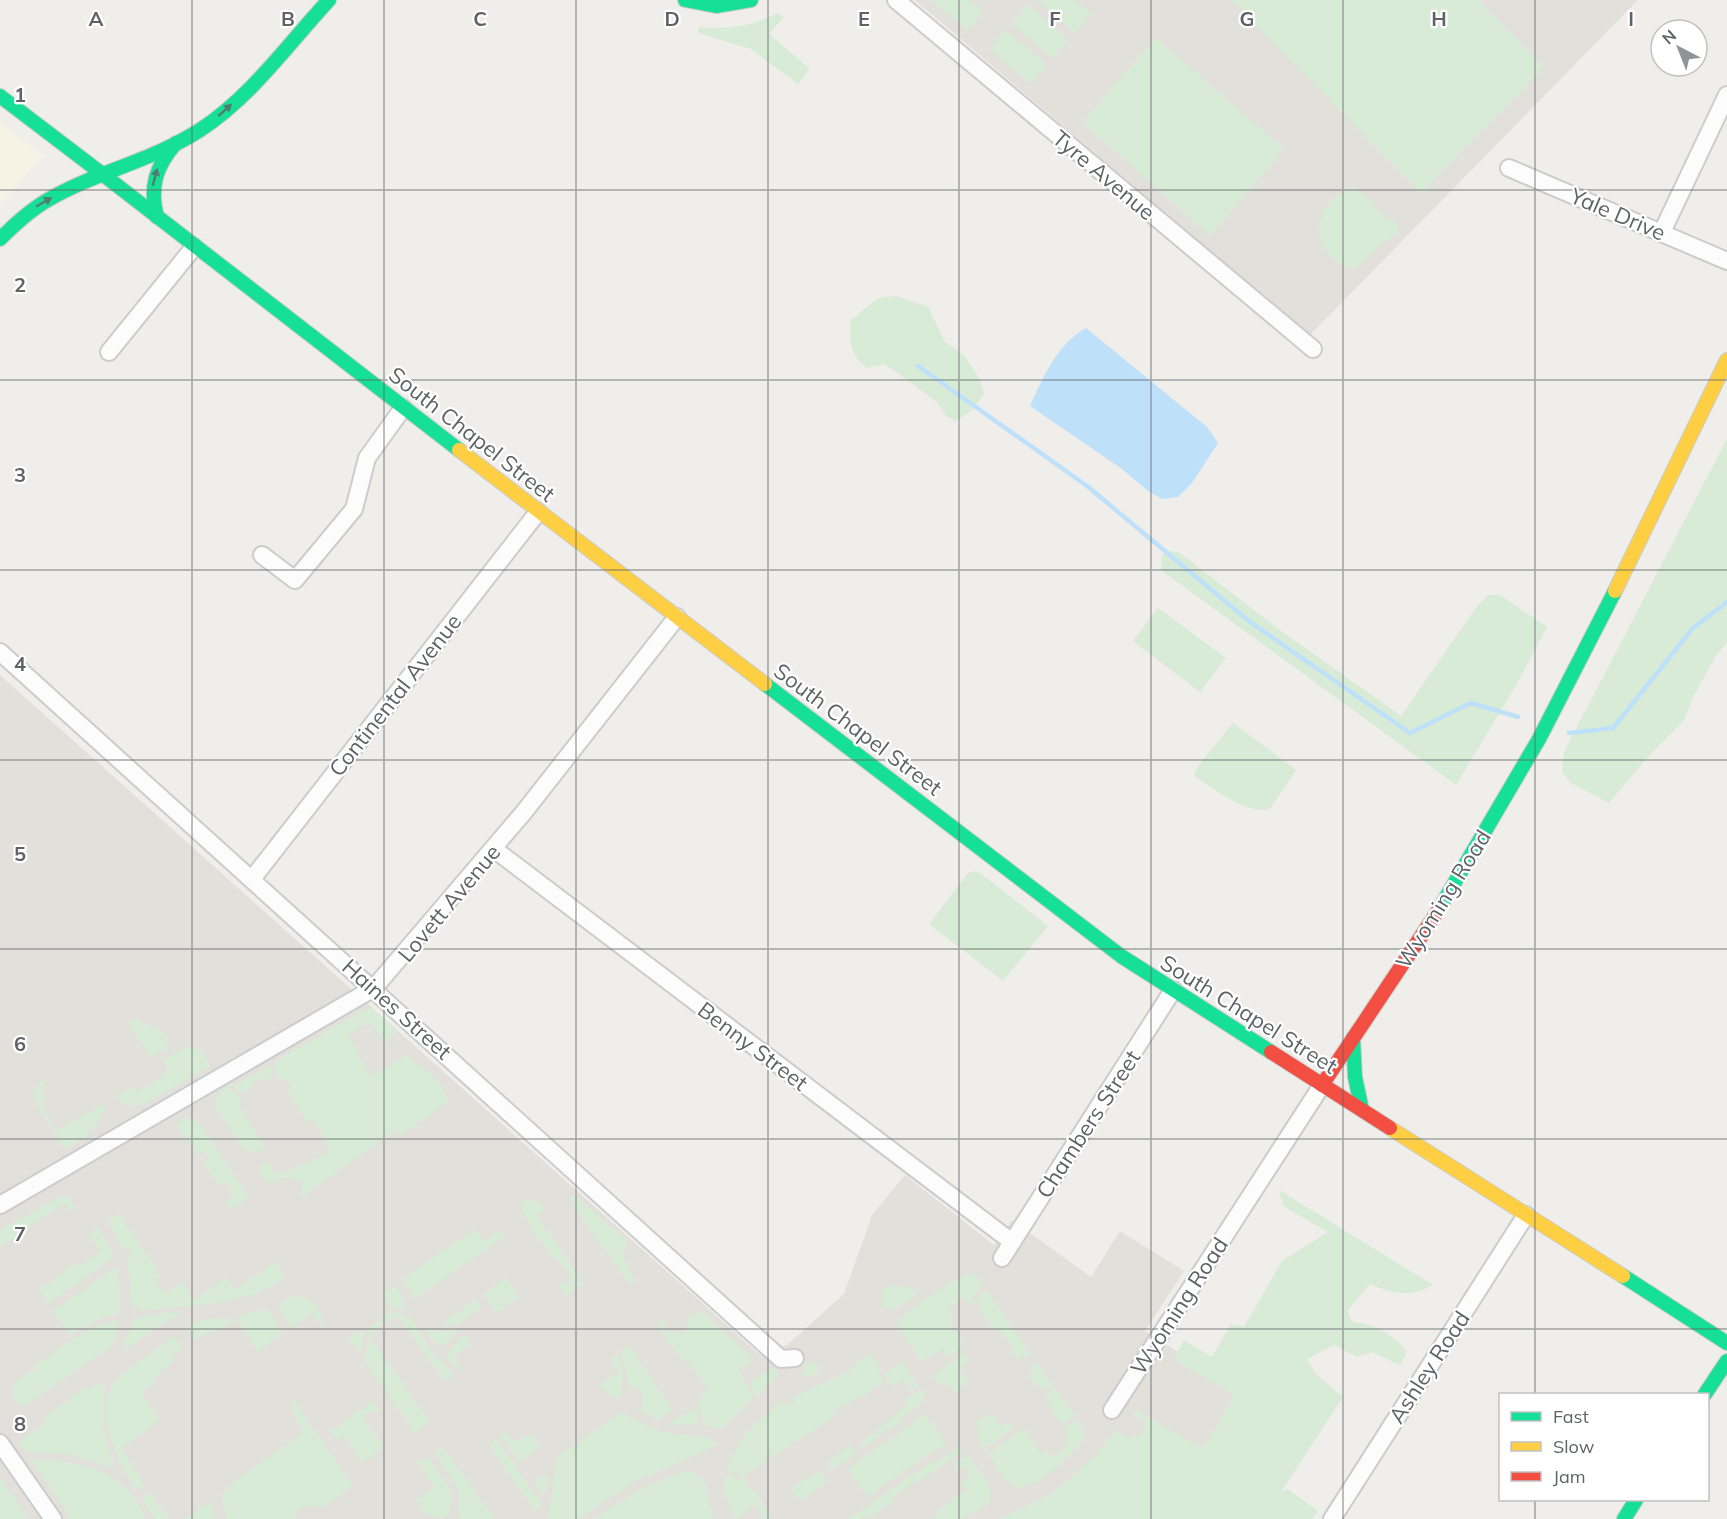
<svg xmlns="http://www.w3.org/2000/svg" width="1727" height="1519" viewBox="0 0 1727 1519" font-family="Mulish,sans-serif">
<rect width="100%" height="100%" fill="#efeeea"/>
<polygon fill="#f7f3e4" points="0,122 43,156 0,205"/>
<g fill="#e2e0da">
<polygon points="915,0 1638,0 1309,336"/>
<polygon points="0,675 757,1352 787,1345 844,1294 872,1215 905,1175 994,1245 1012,1220 1091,1277 1120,1231 1184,1271 1145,1331 1243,1393 1171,1519 0,1519"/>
</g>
<g fill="#d8ebd6">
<polygon points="931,0 970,0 983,11 967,30"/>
<polygon points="1036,0 1075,0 1091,14 1075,33"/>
<polygon points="1231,0 1478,0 1544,67 1421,193"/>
<polygon points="1027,4 1069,40 1053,59 1011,23"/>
<path d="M778 13 784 17 769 34 810 69 798 84 751 49 698 33 699 27C729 30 752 26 778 13Z"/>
<polygon points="1006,30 1047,65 1031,84 989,49"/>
<polygon points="1156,38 1284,149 1210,236 1082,122"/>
<path d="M1352 188C1371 194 1377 218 1398 223L1397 235C1379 239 1371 261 1353 268 1307 257 1309 203 1352 188Z"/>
<path d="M897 296 928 307 945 342 964 355 979 378 984 394 970 412 955 421 946 416 937 402 885 364 867 368C848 353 851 343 850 321L878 298Z"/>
<polygon points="1727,439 1727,642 1715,657 1693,697 1684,720 1646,759 1609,803 1571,783 1562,772 1564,752"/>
<polygon points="1170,551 1180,553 1276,627 1401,716 1477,606 1489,595 1500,595 1547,627 1515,687 1456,785 1161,570 1162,555"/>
<polygon points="1158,608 1226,658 1200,692 1133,641"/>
<path d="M1233 723 1296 770 1269 810C1241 812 1217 790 1194 776L1198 766Z"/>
<polygon points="972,871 980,873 1048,926 1003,981 929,924 967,874"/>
<polygon points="370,1007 398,1031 385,1044 370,1022 348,1035 371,1077 407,1055 441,1083 448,1102 401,1135 397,1129 300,1198 302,1181 281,1177 278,1183 267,1182 258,1168 264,1163 269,1164 275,1175 310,1162 330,1150 313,1118 308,1123 286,1089 290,1086 285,1079 276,1076 275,1061"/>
<polygon points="135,1019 165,1033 168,1039 166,1051 150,1056 129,1024"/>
<polygon points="189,1046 201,1050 210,1066 141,1106 139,1104 132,1108 128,1101 122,1105 116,1096 132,1087 136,1093 163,1077 167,1068 162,1060"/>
<polygon points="270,1065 272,1076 269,1079 257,1080 247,1092 238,1091 234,1086"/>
<polygon points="42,1079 46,1084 40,1088 46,1099 40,1103 57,1131 103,1104 106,1110 100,1114 102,1118 96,1121 98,1125 88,1131 89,1135 64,1149 34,1100 35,1090"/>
<polygon points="226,1086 241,1098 240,1106 266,1149 253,1152 245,1150 216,1108 214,1100"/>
<polygon points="185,1117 198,1122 249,1197 232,1209 226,1201 234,1195 226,1182 219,1186 203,1163 208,1158 203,1151 197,1155 176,1124"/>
<path d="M1279 1190 1433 1285C1410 1298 1393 1294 1370 1284L1347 1311 1352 1322C1373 1323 1395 1335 1407 1352L1400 1365 1372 1352 1357 1357 1334 1345 1307 1359 1316 1374 1343 1397 1281 1492 1288 1489 1318 1511 1312 1519H1000L1052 1493 1091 1460 1117 1430 1131 1439 1133 1435 1141 1436 1146 1421 1134 1415 1136 1410 1194 1444 1201 1447 1205 1445 1231 1402 1232 1393 1179 1363 1175 1356 1184 1340 1212 1357 1231 1324 1244 1327 1282 1261 1328 1232 1283 1206Z"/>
<polygon points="64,1195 67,1196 76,1208 71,1212 64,1203 0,1247 0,1230"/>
<polygon points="574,1195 627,1240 623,1255 635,1281 630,1285 569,1200"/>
<path d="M525 1201H538L545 1208 537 1216 584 1283 566 1296 559 1286 560 1283 571 1285 569 1271C554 1260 522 1222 521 1204Z"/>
<path d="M118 1213 161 1275 155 1279 165 1294 182 1282 194 1300 226 1277 235 1290 275 1262 284 1276C262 1304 176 1308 140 1310L132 1305 127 1259 132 1254 128 1248 124 1250 107 1221Z"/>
<polygon points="98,1227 114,1257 48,1304 38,1290 77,1262 80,1266 100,1252 88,1234"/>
<polygon points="475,1229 484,1241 501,1230 505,1236 415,1299 402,1279"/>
<polygon points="117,1266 121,1296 119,1313 99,1319 70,1335 53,1311"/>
<polygon points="968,1273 970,1275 973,1273 984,1286 971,1296 975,1302 970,1305 964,1297 948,1309 954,1317 949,1321 965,1344 948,1358 942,1349 921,1361 896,1323 923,1300"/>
<polygon points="506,1277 519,1297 497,1313 483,1294"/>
<polygon points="397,1285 405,1305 404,1310 391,1307 382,1294"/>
<polygon points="888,1285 907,1286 919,1293 899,1307 888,1310 883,1304 882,1290"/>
<polygon points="986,1290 1031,1354 1024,1359 1022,1356 1017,1360 1013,1354 1015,1352 999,1329 995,1331 979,1308 982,1307 976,1298"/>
<path d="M298 1296C317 1300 323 1309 322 1328L312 1313 291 1328 279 1308C282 1299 289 1297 298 1296Z"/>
<path d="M476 1299 482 1307C470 1315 455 1330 440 1325Z"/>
<polygon points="266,1308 283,1333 258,1352 236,1318"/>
<polygon points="178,1311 180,1313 177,1315 121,1352 134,1318"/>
<polygon points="391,1311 411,1318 433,1353 454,1375 445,1382 398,1316 382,1323 369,1336 430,1422 415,1433 366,1364 364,1358 369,1336 366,1331"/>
<path d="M702 1311 752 1358 748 1365 739 1368 744 1383H747L752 1399 728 1424 717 1429C702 1427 701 1414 698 1402L707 1388 687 1360 683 1362 656 1323 666 1321 665 1331 685 1334 688 1319Z"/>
<polygon points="230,1317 233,1321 221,1330 219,1328 208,1335 205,1333 194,1341 186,1328 206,1319"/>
<path d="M115 1321 119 1322 115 1340 109 1348 29 1403 20 1405C3 1392 17 1380 29 1371L35 1373 33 1367C58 1350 84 1327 115 1321Z"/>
<polygon points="426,1328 449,1332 456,1328 457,1332 445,1345 439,1346 431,1339"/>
<polygon points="361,1331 364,1334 359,1353 348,1337"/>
<path d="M174 1336 183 1349 172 1357 174 1360 153 1379 155 1382 141 1393 160 1420 122 1448 145 1486 139 1491C117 1467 96 1416 113 1384 115 1379 165 1342 174 1336Z"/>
<polygon points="462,1336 466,1336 470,1345 454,1356 462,1369 460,1371 449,1361 447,1355"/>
<polygon points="629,1345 672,1409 658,1420 641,1412 642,1393 636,1387 629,1386 621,1351"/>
<polygon points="965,1352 970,1360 960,1368 969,1380 956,1393 949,1384 941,1385 933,1376"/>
<path d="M869 1353 881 1369 877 1372 884 1381 859 1399 857 1397 833 1413 835 1416 742 1477 752 1492 755 1490 771 1519H765L755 1505 737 1519 733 1516 725 1494 724 1479 728 1475 740 1480 741 1478 738 1474 726 1470C739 1438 755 1421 782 1401L788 1405 794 1402 792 1398 848 1371Z"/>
<path d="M617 1354C624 1365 624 1384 620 1396L613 1398 600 1385 619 1372 611 1359Z"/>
<polygon points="815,1361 820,1372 807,1377 800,1376 807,1364"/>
<polygon points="902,1362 918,1386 911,1391 903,1380 893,1387 883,1375"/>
<polygon points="1036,1362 1051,1382 1051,1386 1045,1391 1028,1377 1033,1373 1030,1367"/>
<polygon points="776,1367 777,1378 756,1397 750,1381"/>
<polygon points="105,1383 103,1431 114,1464 111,1468 69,1454 27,1452 19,1442 46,1422 43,1419 80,1391"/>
<polygon points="1055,1388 1075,1416 1061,1424 1048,1406 1051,1403 1045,1395"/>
<polygon points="921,1389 925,1397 922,1403 902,1418 903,1421 894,1427 892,1426 861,1450 859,1447 863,1444 862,1442 906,1406 904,1401"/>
<polygon points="293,1399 353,1486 324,1507 306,1506 295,1513 298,1519 227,1519 221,1495 231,1484 303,1433 291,1406"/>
<polygon points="372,1401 381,1412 370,1411 362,1416 385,1448 362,1462 344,1436 338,1440 331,1432 326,1434"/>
<polygon points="692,1409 697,1410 699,1425 668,1425"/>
<path d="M621 1412C659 1434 667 1434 710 1437L718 1445 635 1482 578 1519H548L557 1457Z"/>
<polygon points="925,1414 946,1443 905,1471 901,1470 902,1473 870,1495 866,1495 849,1471 850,1467 883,1443 885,1446 886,1442"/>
<polygon points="992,1414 1001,1427 1009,1422 1014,1428 985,1449 977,1437 980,1431 975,1422"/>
<path d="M1075 1421H1079L1084 1431 1082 1442C1067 1458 1040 1487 1016 1488L1002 1477 988 1454 1024 1428 1041 1453 1047 1450 1053 1458 1068 1446 1063 1438 1068 1435 1064 1429Z"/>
<polygon points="507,1432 515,1443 531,1433 540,1447 519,1462 501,1436"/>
<polygon points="496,1439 542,1505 535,1511 489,1445"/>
<polygon points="850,1445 856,1454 831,1471 827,1462"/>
<polygon points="443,1447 495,1519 459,1519 458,1489 435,1453"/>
<polygon points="958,1448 964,1450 918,1483 916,1481 893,1497 894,1500 868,1519 865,1516 861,1519 848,1519 932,1461 934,1464"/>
<path d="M967 1455C977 1468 996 1486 990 1503L963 1519H931L939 1513 937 1511 966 1490 961 1482 970 1475 963 1465 955 1470 954 1464Z"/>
<polygon points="428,1457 449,1487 452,1497 450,1512 442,1519 425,1514 415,1501 435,1487 418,1463"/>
<path d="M31 1459C78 1460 127 1470 146 1519H71Z"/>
<path d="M685 1471C712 1474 705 1499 715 1519H593L644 1487Z"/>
<polygon points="820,1471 828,1482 800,1501 790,1488"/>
<polygon points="544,1475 549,1479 544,1495 534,1482"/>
<polygon points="0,1478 27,1516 27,1519 0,1519"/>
<polygon points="149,1492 152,1496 171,1519 154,1519 141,1498"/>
<polygon points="211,1502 215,1516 211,1519 184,1519"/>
</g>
<path fill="#bfe0f9" d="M1086 328 1207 427 1218 443 1192 483 1178 497 1162 499 1148 491 1122 469 1030 406C1044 376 1057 344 1086 328Z"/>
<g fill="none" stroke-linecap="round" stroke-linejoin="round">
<g stroke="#bfe0f9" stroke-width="4.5">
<polyline points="918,366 1087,486 1250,622 1410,733 1471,703 1518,717"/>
<polyline points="1569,733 1613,728 1693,628 1727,602"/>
</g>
<g stroke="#cbcccc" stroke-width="20">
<g id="street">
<polyline points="896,0 1313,349"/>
<polyline points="1509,168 1727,261"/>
<polyline points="1662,232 1727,95"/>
<polyline points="109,352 194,247"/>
<polyline points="262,555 295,580 354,509 367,458 403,408"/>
<polyline points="0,652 781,1359 795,1358"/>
<polyline points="494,849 1012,1242"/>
<polyline points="252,879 538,512"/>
<polyline points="0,1205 374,988 524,812 677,617"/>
<polyline points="1002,1258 1173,990"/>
<polyline points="1112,1410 1322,1085"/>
<polyline points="0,1443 53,1519"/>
<polyline points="1332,1519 1526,1215"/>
</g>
</g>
<g stroke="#cacacb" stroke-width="16">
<g id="fast">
<polyline points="685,0 716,6 751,0"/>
<polyline points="0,96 101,173"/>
<polyline points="101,173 459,450"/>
<path d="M157 217C149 187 156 166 176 143"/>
<path d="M0 239C14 225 29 211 46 201 95 172 152 161 200 130 251 97 288 44 329 0"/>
<polyline points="765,684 1121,956 1271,1052"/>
<polyline points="1438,911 1539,739 1615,591"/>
<polyline points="1353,1038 1355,1077 1362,1110"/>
<polyline points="1623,1276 1727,1343"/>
<polyline points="1705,1394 1727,1361"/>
<polyline points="1624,1519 1636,1500"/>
</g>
</g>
<g stroke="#cacacb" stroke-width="16">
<g id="slow">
<polyline points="459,450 765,684"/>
<polyline points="1615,591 1727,360"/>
<polyline points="1390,1128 1623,1276"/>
</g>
</g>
<g stroke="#cacacb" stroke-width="16">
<g id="jam">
<polyline points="1271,1052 1390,1128"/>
<polyline points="1322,1085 1438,911"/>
</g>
</g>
<use href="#street" stroke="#fdfcfc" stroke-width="16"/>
<use href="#fast" stroke="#16e098" stroke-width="14"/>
<use href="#slow" stroke="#ffcf43" stroke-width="14"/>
<use href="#jam" stroke="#f24e42" stroke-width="14"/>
</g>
<defs><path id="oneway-solid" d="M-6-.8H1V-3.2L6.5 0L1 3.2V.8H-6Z" transform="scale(1.5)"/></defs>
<g fill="#507c72">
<use href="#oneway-solid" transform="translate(225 110) rotate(-42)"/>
<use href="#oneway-solid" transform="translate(155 177) rotate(-75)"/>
<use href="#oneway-solid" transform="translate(44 202) rotate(-30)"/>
</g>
<path fill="none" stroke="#5f6368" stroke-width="1.5" stroke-opacity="0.55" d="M192 0V1519M384 0V1519M576 0V1519M768 0V1519M959 0V1519M1151 0V1519M1343 0V1519M1535 0V1394M0 190H1727M0 380H1727M0 570H1727M0 760H1727M0 949H1727M0 1139H1727M0 1329H1727M1535 1500V1519"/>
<g text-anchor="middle" stroke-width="4.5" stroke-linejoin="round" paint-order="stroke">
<g font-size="22" fill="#5f6368" stroke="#fff">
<text transform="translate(1104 175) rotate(40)" y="8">Tyre Avenue</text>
<text transform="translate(1618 214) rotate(23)" y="8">Yale Drive</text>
<text transform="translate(472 434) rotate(38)" y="8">South Chapel Street</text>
<text transform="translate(395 695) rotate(-52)" y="8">Continental Avenue</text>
<text transform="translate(858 729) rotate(37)" y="8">South Chapel Street</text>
<text transform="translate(1443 899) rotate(-58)" y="8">Wyoming Road</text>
<text transform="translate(449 903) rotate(-50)" y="8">Lovett Avenue</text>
<text transform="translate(397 1009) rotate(42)" y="8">Haines Street</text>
<text transform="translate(1249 1014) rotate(32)" y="8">South Chapel Street</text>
<text transform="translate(753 1046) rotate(37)" y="8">Benny Street</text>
<text transform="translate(1088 1124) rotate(-57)" y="8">Chambers Street</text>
<text transform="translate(1179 1306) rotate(-57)" y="8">Wyoming Road</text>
<text transform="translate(1429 1367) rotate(-57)" y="8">Ashley Road</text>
</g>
</g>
<g font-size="20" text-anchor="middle" font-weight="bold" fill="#5f6368" stroke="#fff" stroke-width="4.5" stroke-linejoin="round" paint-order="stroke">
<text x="96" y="26">A</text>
<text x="288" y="26">B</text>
<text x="480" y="26">C</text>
<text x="672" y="26">D</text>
<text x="864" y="26">E</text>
<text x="1055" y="26">F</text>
<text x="1247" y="26">G</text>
<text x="1439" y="26">H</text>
<text x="1631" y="26">I</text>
<text x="20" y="102">1</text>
<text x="20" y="292">2</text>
<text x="20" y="482">3</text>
<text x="20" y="671">4</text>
<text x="20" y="861">5</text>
<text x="20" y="1051">6</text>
<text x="20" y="1241">7</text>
<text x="20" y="1431">8</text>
</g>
<rect x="1499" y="1393" width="210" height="108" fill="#ffffff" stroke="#bfc1c3" stroke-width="1.5"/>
<rect x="1511" y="1412" width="30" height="9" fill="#16e098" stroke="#bfc1c3" stroke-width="1.5"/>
<text x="1553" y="1423" font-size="18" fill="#5f6368">Fast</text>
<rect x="1511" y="1442" width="30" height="9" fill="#ffcf43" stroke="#bfc1c3" stroke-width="1.5"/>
<text x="1553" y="1453" font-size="18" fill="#5f6368">Slow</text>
<rect x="1511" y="1472" width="30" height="9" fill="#f24e42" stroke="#bfc1c3" stroke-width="1.5"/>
<text x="1553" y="1483" font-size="18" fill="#5f6368">Jam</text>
<g transform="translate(1679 48) rotate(318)"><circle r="28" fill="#ffffff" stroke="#bfc1c3" stroke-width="1.5"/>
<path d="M0-4.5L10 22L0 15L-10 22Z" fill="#919496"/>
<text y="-9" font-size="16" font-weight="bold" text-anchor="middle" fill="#5f6368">N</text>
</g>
</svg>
